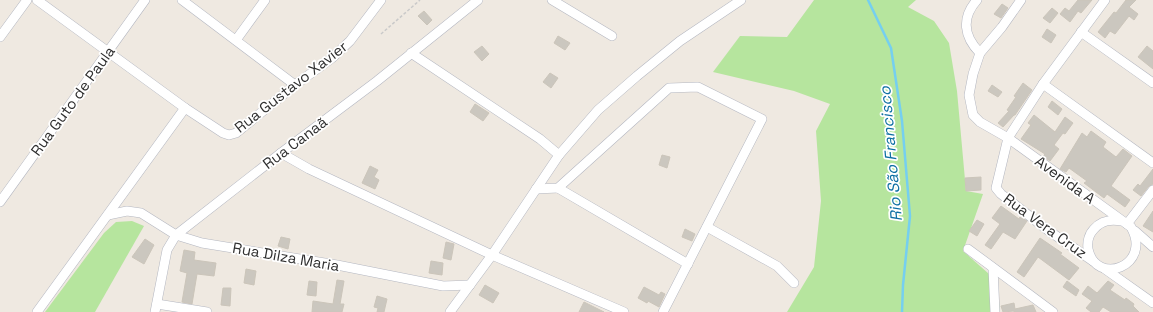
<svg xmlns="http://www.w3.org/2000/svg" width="1153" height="312" viewBox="0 0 1153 312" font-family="'Space Grotesk',sans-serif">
<rect width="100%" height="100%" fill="#efe9e1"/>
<g fill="#b6e59e">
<polygon points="814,0 916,0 908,7 934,21 949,43 957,91 966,191 983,194 963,251 997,281 1000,312 787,312 814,267 821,201 816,131 830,104 794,91 713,72 740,36 787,37"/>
<polygon points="132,221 144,226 95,312 45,312 104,233 116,222"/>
</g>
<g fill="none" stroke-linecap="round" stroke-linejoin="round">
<polyline stroke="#75cff0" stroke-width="2.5" points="868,0 891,48 902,121 910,216 903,285 902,312"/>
</g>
<g fill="#cbc7bf" stroke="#cbc5ba">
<polygon points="1078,0 1092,0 1081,13 1078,11 1070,22 1060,14 1065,8 1069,11"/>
<polygon points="1126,0 1136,0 1129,7 1138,14 1134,20 1129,16 1115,34 1110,31 1105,38 1098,32 1114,12 1116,13"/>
<polygon points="1002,4 1008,8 1001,18 994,14"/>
<polygon points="1052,8 1058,13 1050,23 1043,18"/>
<polygon points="424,11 432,20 427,25 418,16"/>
<polygon points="1047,29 1056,35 1051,43 1042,37"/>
<polygon points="558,36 570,43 565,50 554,43"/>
<polygon points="482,46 489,54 482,61 474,52"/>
<polygon points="1147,46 1153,51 1153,69 1138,57"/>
<polygon points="550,73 558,78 551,88 543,82"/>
<polygon points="1023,83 1032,90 1015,115 1014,115 1003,127 998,123 1009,111 1007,110 1016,97 1014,96"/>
<polygon points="992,85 1002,92 998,97 988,91"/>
<polygon points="1052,101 1062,109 1058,115 1048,107"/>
<polygon points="475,104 489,113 483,121 470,112"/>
<polygon points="1034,115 1055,132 1065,117 1073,123 1065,134 1063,133 1054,145 1059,149 1050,161 1043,156 1045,154 1021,139 1031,125 1028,123"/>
<polygon points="1091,131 1106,142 1103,147 1116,157 1123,149 1132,156 1111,186 1130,200 1125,207 1107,194 1104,198 1084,183 1087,181 1069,168 1066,172 1060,169 1082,133 1087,137"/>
<polygon points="662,155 670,157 667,168 659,165"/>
<polygon points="370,166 378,170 374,177 379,180 375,189 362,183"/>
<polygon points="1153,169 1153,184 1149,186 1141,196 1133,190 1138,184 1140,186"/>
<polygon points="981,177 981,190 966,191 965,178"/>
<polygon points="1001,206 1019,219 1020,217 1027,221 1015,239 1003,232 991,249 985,245 1000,224 992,218"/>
<polygon points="1153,211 1153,232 1143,226"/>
<polygon points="977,220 984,224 977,236 969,231"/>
<polygon points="685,229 695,234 692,241 682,237"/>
<polygon points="281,237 290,239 288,249 278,246"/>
<polygon points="1040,238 1062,253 1060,254 1079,268 1069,280 1038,257 1024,277 1017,272"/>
<polygon points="145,239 154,245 144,264 132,257"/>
<polygon points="446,242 454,244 451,260 443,258"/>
<polygon points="184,250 195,252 194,260 216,263 214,276 197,274 192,304 182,302 187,273 180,271"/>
<polygon points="431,261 443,263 442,275 429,273"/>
<polygon points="246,269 256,271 254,285 244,283"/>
<polygon points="337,280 344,281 340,304 344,304 342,312 312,312 313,301 333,304"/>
<polygon points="309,281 317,282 316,296 307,295"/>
<polygon points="1067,281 1079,290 1076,296 1063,287"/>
<polygon points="1108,281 1114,285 1110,290 1125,300 1126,298 1134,304 1133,306 1139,312 1111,312 1103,307 1099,312 1091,312 1086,308 1092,301 1082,294 1088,286 1097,293"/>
<polygon points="485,285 499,293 493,303 479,295"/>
<polygon points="644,287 659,295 661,292 665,294 659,307 648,301 647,303 638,298"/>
<polygon points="223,288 231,288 230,306 221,305"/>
<polygon points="377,296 387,299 384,312 377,312 378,308 374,307"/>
<polygon points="584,302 604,312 579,312"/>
<polygon points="1014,303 1015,309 1033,305 1036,312 1014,312 1014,311 1003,312 1001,306"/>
</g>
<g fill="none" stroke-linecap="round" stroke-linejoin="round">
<g stroke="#b4b7c1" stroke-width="10">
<g id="minor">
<polyline points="37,0 185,108 223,133 229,135 236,133 295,85 332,58 350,41 381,0"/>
<polyline points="182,0 295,85"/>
<polyline points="552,0 612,36"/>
<path d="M977 0C961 18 964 37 980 53"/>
<path d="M1021 0 1002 27 980 53 973 74 969 95 973 115 980 122 1008 138 1131 227C1153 266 1096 287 1088 249 1087 242 1089 234 1094 229 1102 220 1111 219 1122 221"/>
<polyline points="1081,32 1153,83"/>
<polyline points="0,37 27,0"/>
<polyline points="236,40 265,0"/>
<polyline points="411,53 540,139 559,155"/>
<polyline points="1043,84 1153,163"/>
<polyline points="281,153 309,169 492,255 624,312"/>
<polyline points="558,188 688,264"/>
<polyline points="536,189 558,188 669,88 698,87 762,119 663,312"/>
<polyline points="0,202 145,0"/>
<polyline points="108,215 127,211 141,213 176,235 202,243 337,265 443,286 470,285"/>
<polyline points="1127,224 1153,190"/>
<polyline points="707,227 777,266 794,283"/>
<polyline points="1135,231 1153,247"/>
<polyline points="968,249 1053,312"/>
<polyline points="1093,261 1049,231 1001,194 996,188 1008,138 1043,84 1105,0"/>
<polyline points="993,268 995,312"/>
<polyline points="1105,269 1153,303"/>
<polyline points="157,304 207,312"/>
<polyline points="37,312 185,108"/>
<polyline points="155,312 167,250 176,235 281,153 377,81 478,0"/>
<polyline points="450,312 492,255 559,155 598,110 637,76 680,41 741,0"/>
</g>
</g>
<polyline stroke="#c9c9c9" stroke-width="1.5" stroke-dasharray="3 2" stroke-linecap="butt" points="381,34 420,0"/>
<use href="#minor" stroke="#fff" stroke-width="9"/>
</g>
<g text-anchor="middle" stroke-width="3.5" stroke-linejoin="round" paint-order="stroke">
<g font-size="15" fill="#2e2e2e" stroke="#fff">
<text transform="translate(291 87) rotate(-38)" y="5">Rua Gustavo Xavier</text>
<text transform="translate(73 101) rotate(-54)" y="5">Rua Guto de Paula</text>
<text transform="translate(295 143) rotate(-37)" y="5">Rua Canaã</text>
<text transform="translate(1065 180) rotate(36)" y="5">Avenida A</text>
<text transform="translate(1045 226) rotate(36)" y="5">Rua Vera Cruz</text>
<text transform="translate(286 257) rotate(10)" y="5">Rua Dilza Maria</text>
</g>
<g font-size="16" font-style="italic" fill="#0d6fa3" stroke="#fff">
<text transform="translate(890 154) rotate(-95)" y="6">Rio São Francisco</text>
</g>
</g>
</svg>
